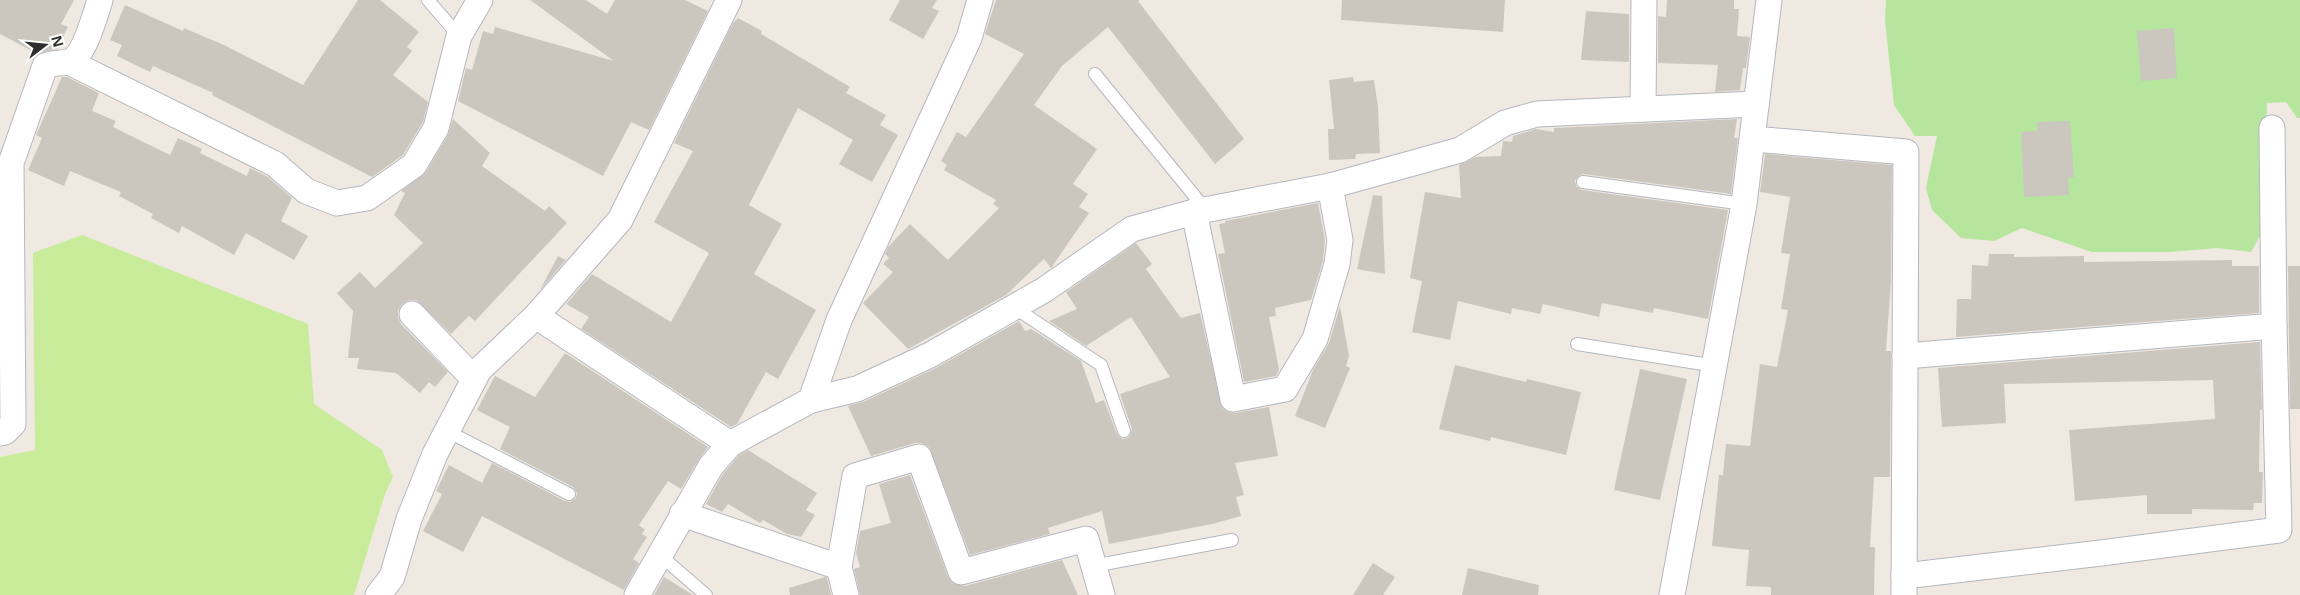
<svg xmlns="http://www.w3.org/2000/svg" width="2300" height="595" viewBox="0 0 2300 595" font-family="'Open Sans',sans-serif">
<rect width="100%" height="100%" fill="#efe9e1"/>
<polygon fill="#b6e59e" points="1886,0 2300,0 2300,118 2297,118 2286,102 2267,103 2264,192 2266,225 2251,252 2218,248 2170,252 2092,252 2022,228 1994,241 1961,238 1932,210 1926,188 1937,136 1915,136 1894,105 1885,20"/>
<polygon fill="#c9ec9a" points="82,235 308,324 314,404 382,450 393,477 385,494 354,595 0,595 0,457 35,450 33,253"/>
<g fill="#cbc7bf">
<polygon points="0,0 74,0 61,24 68,27 57,49 38,54 0,34"/>
<polygon points="358,0 380,0 419,32 407,47 412,51 393,75 428,102 423,122 403,155 372,177 212,95 213,93 153,66 150,72 117,56 122,45 110,40 125,5 183,31 184,28 224,45 303,85"/>
<polygon points="530,0 586,0 607,14 615,0 685,0 708,11 649,130 631,122 603,176 458,101 466,68 472,70 483,31 493,34 495,27 614,61"/>
<polygon points="900,0 937,0 932,8 939,11 923,39 889,20"/>
<polygon points="996,0 1140,0 1138,1 1244,139 1215,164 1108,27 1062,66 1034,105 1097,149 1073,184 1088,194 1079,207 1089,213 1051,268 1044,259 1006,295 908,349 863,303 893,272 883,264 889,258 885,254 888,247 910,224 948,260 999,208 993,204 996,200 944,170 947,165 941,161 957,132 966,137 1024,54 985,34"/>
<polygon points="1342,0 1505,0 1503,32 1341,20"/>
<polygon points="1667,0 1734,0 1734,9 1739,9 1737,36 1750,37 1746,68 1743,68 1740,90 1715,92 1718,65 1658,63 1658,16 1666,17"/>
<polygon points="1586,11 1629,14 1629,62 1581,60"/>
<polygon points="738,18 762,31 761,34 850,87 846,93 886,115 880,125 898,135 872,182 839,164 853,140 798,108 749,205 782,224 754,274 816,310 778,379 766,372 737,424 731,427 581,329 589,317 566,304 592,274 671,322 709,253 654,222 693,151 674,143 733,23"/>
<polygon points="2174,28 2177,78 2141,81 2137,31"/>
<polygon points="62,77 67,77 99,93 92,111 116,121 113,127 170,155 178,138 202,149 200,153 247,176 250,168 268,177 292,198 281,221 308,236 294,260 246,233 234,255 182,226 179,233 151,218 153,214 119,196 121,192 70,171 64,186 28,170 42,138 36,135"/>
<polygon points="1353,77 1354,82 1374,80 1378,107 1380,153 1356,154 1355,159 1329,160 1328,129 1334,129 1329,80"/>
<polygon points="453,119 490,153 482,166 545,211 549,206 567,223 475,321 469,316 451,334 416,300 409,300 402,304 398,310 398,317 401,324 448,372 435,387 429,382 420,393 396,373 357,369 359,358 348,358 353,311 337,293 360,272 375,288 423,243 394,215 405,193 401,191 426,172 448,135"/>
<polygon points="1737,119 1734,138 1738,138 1731,194 1584,174 1580,175 1575,180 1576,186 1582,190 1728,210 1708,319 1654,308 1653,313 1602,303 1599,317 1543,304 1540,314 1512,308 1511,314 1458,301 1450,340 1412,332 1422,281 1410,278 1425,192 1461,198 1459,165 1476,157 1501,156 1503,141 1512,142 1513,136 1536,129 1554,132 1554,128"/>
<polygon points="2070,121 2074,177 2068,178 2069,195 2024,197 2021,132 2037,131 2037,122"/>
<polygon points="1765,154 1892,165 1891,281 1886,351 1891,351 1890,477 1874,477 1870,547 1875,547 1874,595 1771,595 1771,587 1746,586 1749,550 1712,546 1719,475 1723,475 1726,444 1750,446 1760,364 1777,367 1788,310 1781,309 1790,254 1781,253 1790,197 1760,192"/>
<polygon points="1373,195 1382,196 1385,274 1357,269"/>
<polygon points="1318,203 1325,240 1323,261 1311,300 1275,308 1276,316 1269,317 1279,370 1276,376 1244,382 1218,254 1225,253 1219,224 1225,223 1225,221"/>
<polygon points="1136,243 1152,264 1146,269 1181,318 1200,313 1222,408 1228,412 1235,413 1269,407 1278,456 1235,463 1244,495 1236,497 1241,516 1212,524 1109,544 1102,511 1048,528 1050,534 970,555 929,447 922,443 915,443 871,456 848,406 863,402 936,368 1019,321 1025,331 1031,329 1081,361 1096,403 1104,400 1117,434 1122,439 1127,438 1130,436 1132,429 1120,394 1170,377 1131,317 1086,346 1049,321 1077,309 1066,292"/>
<polygon points="1989,254 2014,254 2014,257 2084,256 2084,262 2232,260 2232,266 2259,266 2259,313 1956,337 1957,299 1971,299 1972,265 1988,266"/>
<polygon points="558,256 566,260 540,290"/>
<polygon points="2288,266 2300,266 2300,409 2290,409"/>
<polygon points="1340,306 1349,356 1346,366 1350,368 1325,428 1295,416 1313,370 1329,343"/>
<polygon points="2260,342 2262,410 2260,410 2259,472 2263,472 2262,503 2254,503 2253,510 2192,509 2192,514 2147,514 2147,495 2075,501 2069,430 2215,419 2213,380 2004,384 2006,423 1942,427 1938,368"/>
<polygon points="565,353 708,447 699,459 681,489 668,481 639,525 645,530 642,534 647,537 633,559 639,563 624,590 482,516 463,552 423,531 442,494 436,491 449,465 482,483 492,463 565,501 570,502 576,498 577,493 573,487 500,449 510,427 477,410 495,376 535,397"/>
<polygon points="1455,365 1526,382 1527,379 1581,392 1566,455 1491,437 1490,441 1439,429"/>
<polygon points="1640,369 1687,379 1660,500 1614,490"/>
<polygon points="748,450 817,493 806,510 815,515 801,537 787,534 763,520 760,523 728,504 722,512 706,504 723,474 739,455"/>
<polygon points="910,475 948,577 952,583 965,586 1062,560 1078,595 860,595 854,569 860,567 856,553 860,531 891,523 879,484"/>
<polygon points="1373,563 1395,577 1383,595 1353,595"/>
<polygon points="1468,568 1539,585 1538,595 1462,595"/>
<polygon points="664,577 693,595 654,595"/>
<polygon points="825,577 827,578 831,595 790,595 789,588"/>
</g>
<g fill="none" stroke-linecap="round" stroke-linejoin="round">
<g stroke="#b4b7c1" stroke-width="14">
<g id="lane">
<polyline points="428,0 459,36"/>
<polyline points="1095,74 1206,210"/>
<polyline points="1583,182 1744,204"/>
<polyline points="1015,308 1101,365 1124,431"/>
<polyline points="1577,344 1716,366"/>
<polyline points="447,431 569,494"/>
<polyline points="661,556 706,595"/>
<polyline points="1093,566 1232,540"/>
</g>
</g>
<g stroke="#b4b7c1" stroke-width="27">
<g id="street">
<polyline points="69,62 275,164 306,191 337,203 367,198 414,165 436,128 459,36 480,0"/>
<polyline points="1643,108 1644,0"/>
<polyline points="1753,139 1906,152 1904,595"/>
<polyline points="1194,212 1233,399 1285,389 1315,339 1337,264 1340,240 1330,186"/>
<polyline points="412,314 474,379"/>
<polyline points="536,316 730,444"/>
<polyline points="1905,356 2274,326"/>
<polyline points="811,400 857,389 930,355 1044,290 1132,229 1194,212 1330,186 1460,150 1505,123 1537,114 1756,104"/>
<path d="M0 433 5 432 13 424 11 163 45 66C53 62 60 64 68 62 84 58 95 15 100 0"/>
<polyline points="682,514 839,567 846,595"/>
<polyline points="839,567 855,476 919,457 961,572 1086,539 1102,595"/>
<polyline points="1904,576 2101,553 2279,530 2274,326 2272,128"/>
<polyline points="378,595 392,577 409,519 435,454 479,370 536,316 620,220 729,0"/>
<polyline points="637,595 711,466 730,444 811,400 839,320 969,38 980,0"/>
<polyline points="1672,595 1744,204 1769,0"/>
</g>
</g>
<use href="#lane" stroke="#fff" stroke-width="12"/>
<use href="#street" stroke="#fff" stroke-width="25"/>
</g>
<g transform="translate(45 45) rotate(74)" stroke="#ffffff" stroke-width="4" paint-order="stroke">
<path d="M0-4L9 19L0 12L-9 19Z" fill="#2e2e2e"/>
<text y="-8" font-size="14" font-weight="bold" text-anchor="middle" fill="#2e2e2e">N</text>
</g>
</svg>
